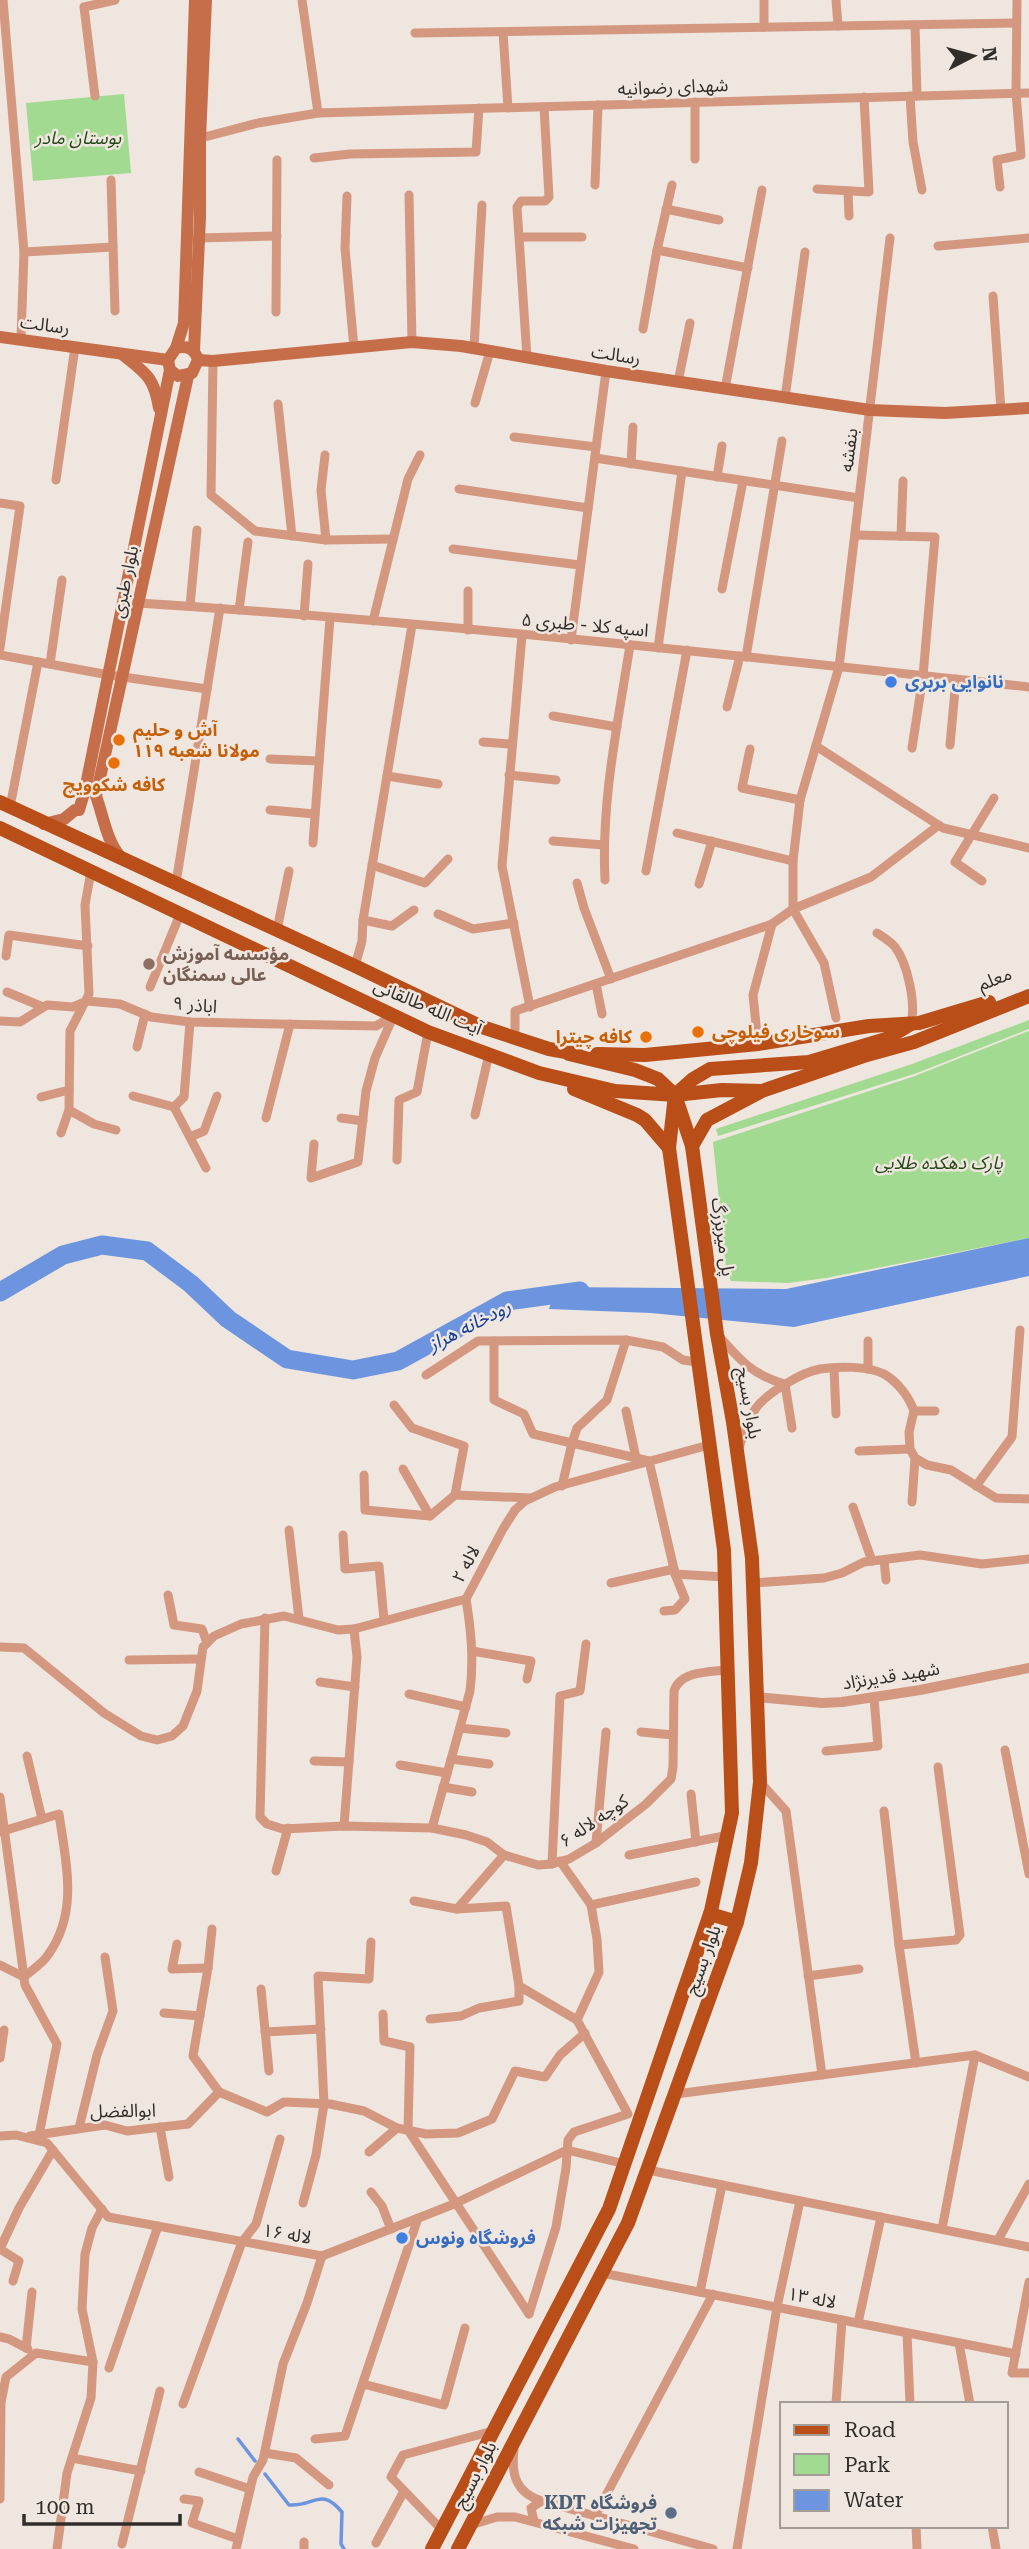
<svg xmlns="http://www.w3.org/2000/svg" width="1029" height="2549" viewBox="0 0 1029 2549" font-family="'Roboto Serif','Noto Sans Arabic',serif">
<rect width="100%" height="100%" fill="#efe6df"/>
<g fill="#a1da90">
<polygon points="124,94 131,173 33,181 26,103"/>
<polygon points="1029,1020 1029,1029 917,1073 718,1136 716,1129 912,1064"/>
<polygon points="1029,1031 1029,1238 826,1278 788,1283 731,1281 726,1268 713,1142 912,1077"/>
</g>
<polygon fill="#6d95df" points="1029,1238 1029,1276 794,1327 651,1313 549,1309 556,1287 786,1289"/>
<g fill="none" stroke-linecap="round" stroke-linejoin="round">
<g stroke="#6d95df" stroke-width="3.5">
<polyline points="238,2439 255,2461"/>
<path d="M265 2474 289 2505C315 2507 320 2486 342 2512L341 2544 344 2549"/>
</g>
<polyline stroke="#6d95df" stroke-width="19" points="0,1292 63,1255 102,1245 147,1251 191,1284 228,1319 287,1359 353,1370 398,1361 507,1301 580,1291"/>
<g stroke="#d49880" stroke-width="9">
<polyline points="3,0 24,252 21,339"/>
<polyline points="302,0 318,113"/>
<polyline points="764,0 764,27"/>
<polyline points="836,0 838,26"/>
<polyline points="915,25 917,96"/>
<polyline points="503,32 508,108"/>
<polyline points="415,33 1016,23"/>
<polyline points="95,96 84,7 115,0"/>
<polyline points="910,96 913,142 922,190"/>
<polyline points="197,139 258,123 318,113 1029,93"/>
<polyline points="314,158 350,154 476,152 479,108"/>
<polyline points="695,159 695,102"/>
<polyline points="111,180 115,311"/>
<polyline points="595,185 598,105"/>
<polyline points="1000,187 997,160 1021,155 1016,93 1017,0"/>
<polyline points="817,189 869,192 864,97"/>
<polyline points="848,191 849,216"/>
<polyline points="409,195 412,342"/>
<polyline points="347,196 345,248 354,348"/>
<polyline points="666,209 719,220"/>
<polyline points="520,237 582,237"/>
<polyline points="199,238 277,236"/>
<polyline points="938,246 1029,238"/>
<polyline points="657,250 748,268"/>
<polyline points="24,252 113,247"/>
<polyline points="993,296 1001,410"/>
<polyline points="276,312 277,160"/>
<polyline points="643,329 657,250 672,185"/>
<polyline points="474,348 482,205"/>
<polyline points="527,357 517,207 521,201 545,201 549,197 544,107"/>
<polyline points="213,361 211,495 255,531 326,540 393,539"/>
<polyline points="678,382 690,323"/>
<polyline points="725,389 762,190"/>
<polyline points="785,398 805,252"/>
<polyline points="475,403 490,351"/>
<polyline points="278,404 292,536"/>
<polyline points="514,437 596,447"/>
<polyline points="325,455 321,490 326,540"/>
<polyline points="595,458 859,498"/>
<polyline points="631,464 633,427"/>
<polyline points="717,477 722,446"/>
<polyline points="56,480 75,347"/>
<polyline points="459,489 588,508"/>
<polyline points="0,503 20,506 0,648"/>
<polyline points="855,535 935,537 923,676 912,748"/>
<polyline points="901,536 903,481"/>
<polyline points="453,549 580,565"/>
<polyline points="722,589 743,481"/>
<path d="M138 603C436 622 732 655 1029 687"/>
<polyline points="190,606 197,530"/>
<polyline points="239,610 248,542"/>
<polyline points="304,616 308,564"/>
<polyline points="373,621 408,479 420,455"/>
<polyline points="468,630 468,591"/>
<polyline points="522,635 502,866 530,1007"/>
<polyline points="571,640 606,371"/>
<polyline points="658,648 682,471"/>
<polyline points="0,655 109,675 207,689"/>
<polyline points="746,657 782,441"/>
<polyline points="50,664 62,580"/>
<polyline points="727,707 740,656"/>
<polyline points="553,716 617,727"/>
<polyline points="483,742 511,744"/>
<polyline points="950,745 956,679"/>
<polyline points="816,746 943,828 1029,848"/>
<polyline points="750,749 742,788 800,800"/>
<polyline points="270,759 319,761"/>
<polyline points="509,775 556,780"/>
<polyline points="387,776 438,784"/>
<polyline points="10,807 38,662"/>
<polyline points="270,810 315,814"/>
<polyline points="677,833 793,861"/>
<polyline points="553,841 604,845"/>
<polyline points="313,843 330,618"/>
<polyline points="372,865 425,883 448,859"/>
<polyline points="646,871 687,650"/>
<path d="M605 880C601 801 618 723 630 645"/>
<polyline points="982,881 955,862 994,798"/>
<polyline points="176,883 220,608"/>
<polyline points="577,883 584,908 611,979"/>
<polyline points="699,884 712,841"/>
<polyline points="793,909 793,861 800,800 839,667 890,238"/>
<polyline points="793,909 824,963 836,1018"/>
<polyline points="438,914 473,929 514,923"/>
<polyline points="363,920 392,926 414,910"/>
<polyline points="277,930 289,871"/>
<path d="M877 933C883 937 891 942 895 947 908 964 916 1004 911 1024"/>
<polyline points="6,956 9,935 88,946"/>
<polyline points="355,966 362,941 363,920 412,625"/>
<polyline points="596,984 602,1014"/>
<polyline points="150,987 181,912"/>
<polyline points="7,992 43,1007"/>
<polyline points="0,1021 20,1022 47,1005 73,1007 87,1001 120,1004 151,1017 190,1022 376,1026 393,1016"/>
<polyline points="515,1039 515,1011 772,924"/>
<polyline points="758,1044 753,995 772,924 793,909 871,877 939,825"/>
<polyline points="137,1047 145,1014"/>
<polyline points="133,1096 174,1107 184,1097 190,1022"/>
<polyline points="41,1097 69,1090"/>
<polyline points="174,1107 206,1168"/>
<polyline points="69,1110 94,1124 116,1130"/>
<polyline points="475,1115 489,1054"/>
<polyline points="266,1118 290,1024"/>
<polyline points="341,1118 363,1121"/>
<polyline points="61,1133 69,1110 70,1031 89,994 85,905 91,871"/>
<polyline points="190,1137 204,1131 217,1096"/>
<polyline points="314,1144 311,1178 358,1162 366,1091 375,1058 393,1017"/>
<polyline points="397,1160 399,1100 417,1092 428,1032"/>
<path d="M718 1335C740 1360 752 1375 785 1384"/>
<polyline points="494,1341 494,1400 524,1414 533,1434 572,1443 577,1428 607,1400 626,1340"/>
<polyline points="834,1369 836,1414"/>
<polyline points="868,1369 868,1341"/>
<polyline points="426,1375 478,1341 626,1340 663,1347 683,1360 697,1362"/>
<polyline points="785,1384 792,1428"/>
<polyline points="394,1405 412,1428 464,1446 455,1495 531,1498"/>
<polyline points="626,1411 636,1458"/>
<polyline points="914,1411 909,1432 910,1449 915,1458 927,1465 951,1470 996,1498 1029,1499"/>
<polyline points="914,1411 935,1411"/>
<path d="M739 1447C744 1434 748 1419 756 1408 767 1393 802 1372 820 1369 838 1366 868 1366 884 1374 898 1382 909 1397 914 1411"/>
<polyline points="859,1451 910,1449"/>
<polyline points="403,1469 430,1516"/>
<polyline points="364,1475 365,1510 430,1516 455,1495"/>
<polyline points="562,1486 572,1443 649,1461 674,1569"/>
<polyline points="976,1486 1012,1437 1020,1330"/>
<polyline points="912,1502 915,1458"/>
<polyline points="853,1507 872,1561"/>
<polyline points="289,1530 299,1619"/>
<polyline points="343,1535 345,1569 379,1566 384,1620"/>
<polyline points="884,1560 886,1580"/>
<polyline points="674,1569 675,1574 724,1577"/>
<polyline points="611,1583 674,1569"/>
<polyline points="753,1583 824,1578 842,1573 864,1562 920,1555 982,1564 1029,1559"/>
<polyline points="168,1595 174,1625 202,1629 207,1643"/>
<polyline points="466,1599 503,1529 515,1510 525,1501 555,1487 709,1445"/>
<polyline points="664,1611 675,1610 685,1599 675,1574"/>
<path d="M265 1618 260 1817 267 1824 283 1829 344 1826 432 1828 466 1835 487 1842 504 1855 538 1865 552 1864 569 1859 596 1843 646 1804 671 1779 673 1767 674 1691C680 1671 709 1672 727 1670"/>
<polyline points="0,1647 24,1648 104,1713 141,1736 157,1740 172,1736 183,1726 197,1691 203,1647 214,1636 241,1624 284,1616 338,1630 354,1629 466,1599"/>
<polyline points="472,1651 531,1661 527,1679"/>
<polyline points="129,1660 200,1659"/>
<polyline points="320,1682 355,1687"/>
<polyline points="409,1694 466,1707"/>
<polyline points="460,1728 506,1733"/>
<polyline points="641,1732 673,1735"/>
<polyline points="1005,1750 1029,1874"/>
<polyline points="826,1751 878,1746 874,1698"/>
<polyline points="27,1756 42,1819"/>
<polyline points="451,1759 489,1764"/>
<polyline points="314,1761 349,1762"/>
<polyline points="400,1765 447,1773"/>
<polyline points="760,1782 786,1811 822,2075"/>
<polyline points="443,1787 472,1792"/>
<polyline points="691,1794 696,1842"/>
<polyline points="0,1797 25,1985 57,2044 39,2135"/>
<polyline points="884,1811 899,1945 916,2063"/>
<polyline points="344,1826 357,1657 354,1629"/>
<path d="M432 1828 470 1691C474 1659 471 1630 466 1599"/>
<path d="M0 1832 59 1814C66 1863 79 1912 48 1955 42 1964 32 1970 24 1977L0 1965"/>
<polyline points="596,1843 606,1732"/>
<polyline points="629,1855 729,1835"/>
<polyline points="552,1864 560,1696 580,1691 586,1644"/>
<polyline points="276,1871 288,1828"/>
<polyline points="414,1901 457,1909 506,1906 519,1986 577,2020"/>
<polyline points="591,1905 696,1882"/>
<polyline points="457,1909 504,1855"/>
<polyline points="177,1944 172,1969 208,1968 193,2056 219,2092"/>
<polyline points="899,1945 956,1940 960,1935 938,1767"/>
<polyline points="208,1968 212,1929"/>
<polyline points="808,1976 859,1969"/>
<polyline points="261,1989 269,2071"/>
<polyline points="164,2013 200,2016"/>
<polyline points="383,2014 384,2041 410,2047 408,2130"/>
<polyline points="430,2019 461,2016 479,2008 519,2001 519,1986"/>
<polyline points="265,2032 321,2029"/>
<polyline points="0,2058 4,2030"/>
<polyline points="676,2094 975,2055 1029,2077"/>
<polyline points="160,2127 169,2177"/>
<polyline points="79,2128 97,2055 113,2011 105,1957"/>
<polyline points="408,2130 529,2314"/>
<polyline points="0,2136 16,2135 47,2143 108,2217 322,2256 454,2204 567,2150 625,2164"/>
<polyline points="30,2136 105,2125 127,2131 188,2124 219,2092 267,2112 284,2102 330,2104 364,2111 397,2128 426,2134 458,2133 492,2119 515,2071 545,2077 560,2055 585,2033"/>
<polyline points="369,2152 397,2128"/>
<polyline points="648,2170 1029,2247"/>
<polyline points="371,2192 382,2206 391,2229"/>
<polyline points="303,2203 316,2155 324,2104 318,1976 369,1979 371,1942"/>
<polyline points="942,2229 975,2055"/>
<polyline points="998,2240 1029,2184"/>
<polyline points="602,2273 1016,2354"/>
<polyline points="13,2281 19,2261 0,2249 19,2208 53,2150"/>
<polyline points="1029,2282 1012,2373 1029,2373"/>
<polyline points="700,2292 722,2185"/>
<polyline points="529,2314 556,2227 566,2168 568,2140 574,2132 628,2114 577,2020 599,1972 597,1939 591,1905 560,1861"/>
<polyline points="858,2323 881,2217"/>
<polyline points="907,2333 910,2404"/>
<polyline points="0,2337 9,2339 28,2349"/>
<polyline points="959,2343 970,2404"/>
<polyline points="26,2348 32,2292"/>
<polyline points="109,2368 158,2226"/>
<polyline points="363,2384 444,2405 465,2328"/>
<polyline points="183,2404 242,2242 256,2224 280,2139"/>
<polyline points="836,2404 842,2320"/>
<polyline points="315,2439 345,2436 418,2218"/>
<path d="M514 2450C511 2475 516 2493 542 2501L713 2549"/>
<polyline points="265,2453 296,2458 329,2485"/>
<polyline points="72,2458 141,2471"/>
<polyline points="199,2472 250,2489"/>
<polyline points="0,2499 1,2403 6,2377 36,2353 93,2362"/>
<polyline points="184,2499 199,2501 192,2523 238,2539"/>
<polyline points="595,2516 713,2294"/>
<polyline points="534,2521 531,2508 542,2501"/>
<polyline points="471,2525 497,2517 515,2517 634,2549"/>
<polyline points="916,2526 917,2549"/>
<polyline points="992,2526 996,2549"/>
<polyline points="442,2530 391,2477 403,2455 493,2431"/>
<polyline points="376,2543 404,2491"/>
<polyline points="122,2544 160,2391"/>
<polyline points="57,2549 67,2473 91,2398 93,2362 82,2309 85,2254 92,2228 102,2209"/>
<polyline points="236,2549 253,2477 263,2460 283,2364 307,2303 322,2256"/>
<polyline points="304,2549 304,2542"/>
<polyline points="737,2549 777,2307 800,2201"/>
</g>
<polyline stroke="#d49880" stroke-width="10" points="757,1697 822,1703 842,1702 920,1690 1029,1668"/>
<g stroke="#c66e4a" stroke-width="12">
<polyline points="0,337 168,360"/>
<polyline points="176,348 184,323 195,0"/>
<polyline points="194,351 200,217 200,139 206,0"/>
<path d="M122 354C146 373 154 377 159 408"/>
<polyline points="198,360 213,361 412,342 461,346 606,371 870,410 945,413 1029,408"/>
<path d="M44 824 64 819 75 810H79L85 790 170 370 168 360 176 348C187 345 195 349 198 360L192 373 178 376 170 370"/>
<path d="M120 856C107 842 103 815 96 796L188 376"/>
</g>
<g stroke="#b94e19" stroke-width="14">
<polyline points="0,802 355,966 482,1027 549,1049 577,1054"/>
<polyline points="0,828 428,1032 539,1073 615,1091 675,1095 722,1090 762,1091 867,1055 914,1042 1029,996"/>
<polyline points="597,1054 645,1055 758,1044 869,1026 919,1023 989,1002"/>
<polyline points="574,1089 637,1115 645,1120 669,1148"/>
<polyline points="692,1146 707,1120 760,1092"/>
<polyline points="710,1914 737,1922"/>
<polyline points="432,2549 609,2209 711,1911 732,1813 724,1550 669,1148 675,1095 693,1079 710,1069 809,1062 886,1039 911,1024"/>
<polyline points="458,2549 628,2223 737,1922 751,1863 760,1782 752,1558 733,1422 717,1334 692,1146 675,1095 658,1079 635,1070 569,1054"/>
</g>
</g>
<g fill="#3f7fe0" stroke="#efe6df" stroke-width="2.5">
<circle cx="891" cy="682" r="7"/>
<circle cx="402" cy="2238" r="7"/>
</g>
<g fill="#e8710a" stroke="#efe6df" stroke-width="2.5">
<circle cx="119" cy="740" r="7"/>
<circle cx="114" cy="763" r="7"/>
<circle cx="698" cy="1032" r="7"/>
<circle cx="646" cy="1037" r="7"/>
</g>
<circle fill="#8d6e63" stroke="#efe6df" stroke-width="2.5" cx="149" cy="964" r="7"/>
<circle fill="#5c6f8a" stroke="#efe6df" stroke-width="2.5" cx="671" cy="2513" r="7"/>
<g text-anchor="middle" stroke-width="5" stroke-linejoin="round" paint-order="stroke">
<g font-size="18" fill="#302d2a" stroke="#efe6df">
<text transform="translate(673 87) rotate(-2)" y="6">شهدای رضوانیه</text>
<text transform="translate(45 325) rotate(8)" y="6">رسالت</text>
<text transform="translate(616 355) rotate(9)" y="6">رسالت</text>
<text transform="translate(849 450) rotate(-83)" y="6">بنفشه</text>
<text transform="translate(125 582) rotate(-78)" y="6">بلوار طبری</text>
<text transform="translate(585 625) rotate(5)" y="6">اسپه کلا - طبری ۵</text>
<text transform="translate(995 979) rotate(-21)" y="6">معلم</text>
<text transform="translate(195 1005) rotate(5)" y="6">اباذر ۹</text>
<text transform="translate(428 1007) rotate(23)" y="6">آیت الله طالقانی</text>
<text transform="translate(723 1237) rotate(82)" y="6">پل میربزرگ</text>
<text transform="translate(749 1403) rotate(80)" y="6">بلوار بسیج</text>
<text transform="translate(466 1564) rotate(-62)" y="6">لاله ۲</text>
<text transform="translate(891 1676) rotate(-9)" y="6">شهید قدیرنژاد</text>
<text transform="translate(594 1821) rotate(-34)" y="6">کوچه لاله ۶</text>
<text transform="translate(703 1960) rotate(-70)" y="6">بلوار بسیج</text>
<text transform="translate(123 2111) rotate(-1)" y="6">ابوالفضل</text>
<text transform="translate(287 2234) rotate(9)" y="6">لاله ۱۶</text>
<text transform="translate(812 2298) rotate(11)" y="6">لاله ۱۳</text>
<text transform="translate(475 2475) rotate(-63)" y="6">بلوار بسیج</text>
</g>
<g font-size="18" font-style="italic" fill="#244a17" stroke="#efe6df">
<text x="78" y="144">بوستان مادر</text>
<text x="939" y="1169">پارک دهکده طلایی</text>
</g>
<g font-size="18" font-weight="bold" fill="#366cbe" stroke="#efe6df" text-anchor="start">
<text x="905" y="688">نانوایی بربری</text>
<text x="416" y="2244">فروشگاه ونوس</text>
</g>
<g font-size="18" font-weight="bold" fill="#c56008" stroke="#efe6df" text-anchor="start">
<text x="133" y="736">آش و حلیم<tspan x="133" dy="21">مولانا شعبه ۱۱۹</tspan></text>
<text x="114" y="791" text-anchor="middle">کافه شکوویچ</text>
<text x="712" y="1038">سوخاری فیلوچی</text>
<text x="632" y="1043" text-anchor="end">کافه چیترا</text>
</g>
<g font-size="18" font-weight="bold" fill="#785e54" stroke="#efe6df" text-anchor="start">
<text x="163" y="960">مؤسسه آموزش<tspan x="163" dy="21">عالی سمنگان</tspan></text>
</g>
<g font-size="18" font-weight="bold" fill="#4e5e75" stroke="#efe6df" text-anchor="end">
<text x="657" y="2509">KDT فروشگاه<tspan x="657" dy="21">تجهیزات شبکه</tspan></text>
</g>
<g font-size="19" font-style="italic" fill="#123e94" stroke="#efe6df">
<text transform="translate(469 1325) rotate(-27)" y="7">رودخانه هراز</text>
</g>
</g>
<rect x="780" y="2402" width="228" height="126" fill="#efe6df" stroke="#a39c97" stroke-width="2"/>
<rect x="794" y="2425" width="35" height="10" fill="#b94e19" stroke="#a39c97" stroke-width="2"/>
<text x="844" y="2437" font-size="21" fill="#302d2a">Road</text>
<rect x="794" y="2454" width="35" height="21" fill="#a1da90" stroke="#a39c97" stroke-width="2"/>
<text x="844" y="2472" font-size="21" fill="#302d2a">Park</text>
<rect x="794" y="2490" width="35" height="21" fill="#6d95df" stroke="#a39c97" stroke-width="2"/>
<text x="844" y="2507" font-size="21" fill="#302d2a">Water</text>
<g transform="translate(973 56) rotate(84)" stroke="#efe6df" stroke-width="5" paint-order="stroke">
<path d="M0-5L12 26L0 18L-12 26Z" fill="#302d2a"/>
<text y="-10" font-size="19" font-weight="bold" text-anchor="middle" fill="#302d2a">N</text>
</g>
<path d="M24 2514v10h156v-10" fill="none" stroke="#302d2a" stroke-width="3.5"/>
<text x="35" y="2514" font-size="21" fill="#302d2a" stroke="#efe6df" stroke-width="5" paint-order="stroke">100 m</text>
</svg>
